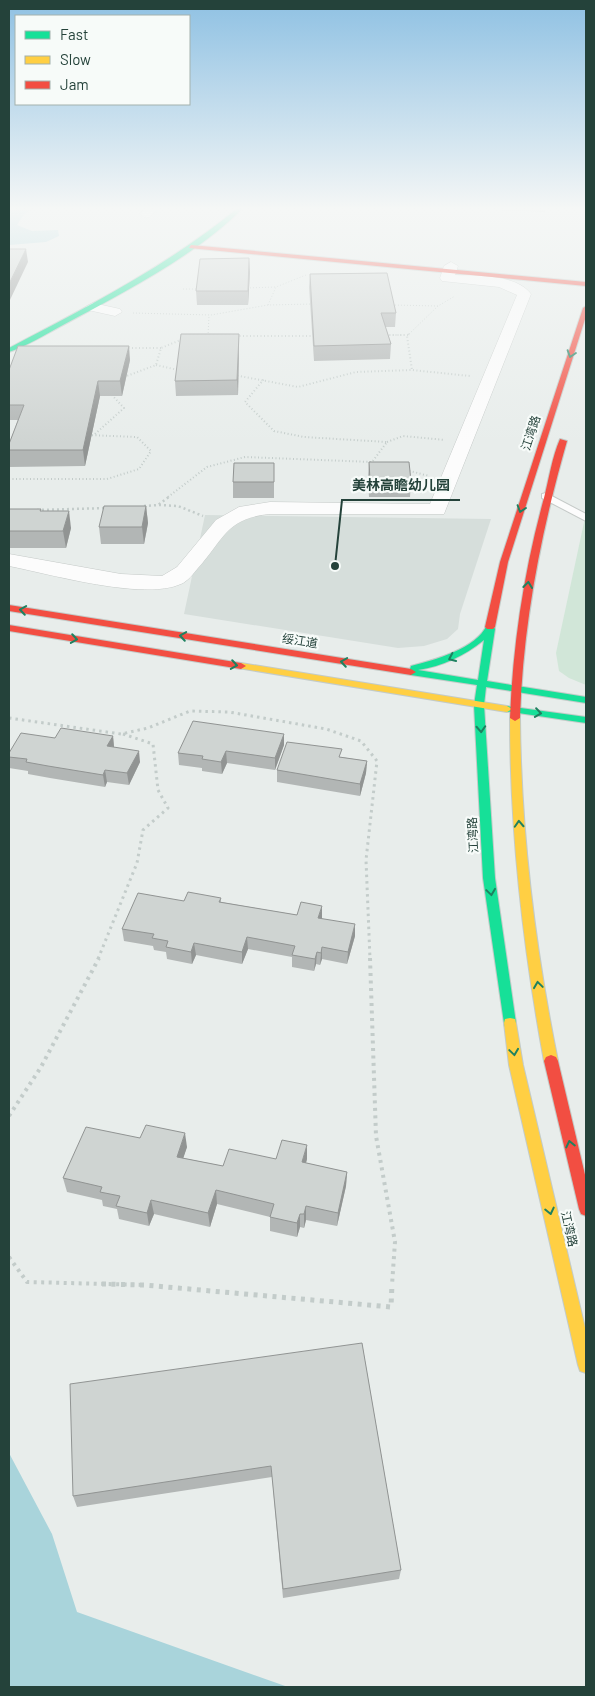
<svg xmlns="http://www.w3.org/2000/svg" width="595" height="1696" viewBox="0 0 595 1696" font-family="Barlow,'Noto Sans SC',sans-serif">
<rect width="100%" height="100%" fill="#e8edeb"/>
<polygon fill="#d6dedb" points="205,515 491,519 460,614 458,629 447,639 424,646 398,648 184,614"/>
<polygon fill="#d1e6d8" points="586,513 586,685 569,678 559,671 556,653"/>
<g fill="#a9d4db">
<polygon points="9,207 37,207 24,214 17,225 32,231 58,230 59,236 46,242 9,245"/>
<polygon points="9,1453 52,1534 77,1612 288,1687 9,1687"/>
</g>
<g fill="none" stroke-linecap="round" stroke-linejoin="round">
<g stroke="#c5cac8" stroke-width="2">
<polygon id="lane" points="546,493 586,514 586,521 542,498 542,494"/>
</g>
<g stroke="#c5cac8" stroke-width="1">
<g id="street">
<polygon points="146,207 159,207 150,217 146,218 140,214"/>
<path d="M451 262 458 266 455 275C477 276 516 274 531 294L444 514H270C226 518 224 539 198 568 193 574 188 581 181 584 144 601 50 574 9 566V554L121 574 162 576 177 567 216 520 239 507 270 502 430 504 517 295 499 287 442 281 440 278 444 266Z"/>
<polygon points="93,303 120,309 122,312 115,316 88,310 86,307"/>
</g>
</g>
<g stroke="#c3cbc8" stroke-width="2">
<g id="fast">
<path d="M239 207H244C197 255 123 293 63 325 46 334 27 346 9 352V348C89 306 169 265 239 207Z"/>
<path d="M490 624 493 625 495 629 487 681 586 697V703L486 687 484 705 495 878 516 1023 515 1027 510 1028 505 1027 504 1023 483 878 474 705 477 685 411 675 406 672 410 669 411 666C434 660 476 649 487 625ZM484 640 478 680 418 670C443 666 464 656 484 640Z"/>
<polygon points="507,706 586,717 586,723 504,711 502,709"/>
</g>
</g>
<g stroke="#c3cbc8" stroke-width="2">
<g id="slow">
<polygon points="241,663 507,706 512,709 507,712 238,668 236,666"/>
<path d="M515 715 520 718C521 834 535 947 558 1061L556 1065 551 1067 546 1065 544 1061C523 947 510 834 510 718Z"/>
<polygon points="510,1018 515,1019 516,1023 523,1065 586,1332 586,1373 580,1371 578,1365 509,1065 504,1023 505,1019"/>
</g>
</g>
<g stroke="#c3cbc8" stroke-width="2">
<g id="jam">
<polygon points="191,245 586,282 586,286 189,248"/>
<polygon points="586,306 586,316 508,562 495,627 493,629 487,629 485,627 500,562 583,308"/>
<path d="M560 439 567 441C541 532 523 623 520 718L515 721 510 718C513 643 524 571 544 498 549 479 552 457 560 439Z"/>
<polygon points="9,605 411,669 416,672 411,675 9,611"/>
<polygon points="9,625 241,663 246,666 241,669 9,631"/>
<polygon points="551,1055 556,1057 558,1061 586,1179 586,1216 581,1214 579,1209 544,1061 546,1057"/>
</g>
</g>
<g stroke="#c3ccca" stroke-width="1" stroke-dasharray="1 2" stroke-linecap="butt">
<polyline points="247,288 276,287"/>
<polyline points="183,289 200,289"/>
<polyline points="268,305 276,287 306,275"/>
<polyline points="392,305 438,306"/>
<polyline points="133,313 211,315 268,305 313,304"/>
<polyline points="386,335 408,335"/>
<polyline points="208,336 209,315"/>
<polyline points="407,336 438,306 455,296"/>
</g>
<g stroke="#c3ccca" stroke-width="2" stroke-dasharray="1 2.5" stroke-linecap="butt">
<polyline points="409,334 407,336 412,370"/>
<polyline points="386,335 408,335"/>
<polyline points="236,336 315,336"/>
<polyline points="125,348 161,348"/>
<polyline points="156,365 178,370"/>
<polyline points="234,375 298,387 356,372 412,370 470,376"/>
<polyline points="124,377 156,365 161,348 183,339"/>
<polyline points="95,434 124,408 111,394"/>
<polyline points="387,442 403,436 445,440"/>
<polyline points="406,470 429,476"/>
<polyline points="9,479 107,479 139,469 151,451 137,437 88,435"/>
<polyline points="168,497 207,467 245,457 372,462 387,442 304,437 274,431 245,402 264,379"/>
</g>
<g stroke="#c3ccca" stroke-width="2.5" stroke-dasharray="2 3" stroke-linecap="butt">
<polyline points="159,505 178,506 203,516"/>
<polyline points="144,506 158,505 170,496"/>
<polyline points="37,510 108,508"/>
</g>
<g stroke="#c3ccca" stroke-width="3" stroke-dasharray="2.5 4" stroke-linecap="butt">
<polyline points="9,718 121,734 148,728 190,711 229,712 326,729 361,741 377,761 366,860 370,959"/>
<polyline points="98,959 137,863 143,830 168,808 158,790 153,744 123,734"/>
</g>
<g stroke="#c3ccca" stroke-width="4" stroke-dasharray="3 4.5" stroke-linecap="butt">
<polyline points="370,958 376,1136 395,1242 392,1285"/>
<polyline points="9,1116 41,1067 99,958"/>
<polyline points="9,1257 27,1282 146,1285"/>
</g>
<polyline stroke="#c3ccca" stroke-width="5" stroke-dasharray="4 5.5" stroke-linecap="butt" points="102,1284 144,1285 391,1307 392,1284"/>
<use href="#lane" fill="#fcfcfc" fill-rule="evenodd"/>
<use href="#street" fill="#fcfcfc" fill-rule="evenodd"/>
<use href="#fast" fill="#16e098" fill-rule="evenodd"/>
<use href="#slow" fill="#ffcf43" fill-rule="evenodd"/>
<use href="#jam" fill="#f24e42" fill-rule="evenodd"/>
</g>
<g fill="#b2b6b5">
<polygon points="499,207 545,207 545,212 499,210"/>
<polygon points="249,258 250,272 248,305 197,305 196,291"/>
<polygon points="310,274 396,313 395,327 385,327 391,344 390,359 314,361 309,287"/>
<polygon points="239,334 239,349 238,395 176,396 175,381"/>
<polygon points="130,360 122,396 100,396 85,466 9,467 9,444 18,420 9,420 9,370"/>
<polygon points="369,462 411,481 410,497 369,497 368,478"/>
<polygon points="274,479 274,498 233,498 233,482"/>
<polygon points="146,506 148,523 144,544 101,544 99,527"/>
<polygon points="9,509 41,511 71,528 66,548 9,548"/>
<polygon points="284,734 284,745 275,770 227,763 222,774 202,771 202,768 179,765 178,753"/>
<polygon points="113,736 114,747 140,762 129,785 107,782 105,787 50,778 28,774 28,771 9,768 9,753"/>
<polygon points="341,757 367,761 366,773 360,796 277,782 277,770"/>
<polygon points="221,898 221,902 297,915 321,918 355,936 347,964 322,959 320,965 316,964 314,971 292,967 292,957 248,949 242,964 196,955 192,964 167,959 166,952 154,950 153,946 124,941 122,929 184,901"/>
<polygon points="140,1138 187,1147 183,1158 223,1166 276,1159 307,1159 306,1163 347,1172 346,1186 337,1226 306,1220 304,1228 300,1227 297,1237 270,1231 270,1217 217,1204 210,1227 154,1214 149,1226 119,1219 117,1209 103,1206 102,1200 67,1192 63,1178"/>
<polygon points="362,1343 401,1570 399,1579 283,1598 272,1477 77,1507 73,1496"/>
</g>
<g fill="#919493">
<polygon points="26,249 28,262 9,302 9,284"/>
<polygon points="249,258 250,272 248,305 248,291"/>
<polygon points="239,334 239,349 238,395 237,380"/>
<polygon points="129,346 130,360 122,396 120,381"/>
<polygon points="98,381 100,396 85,466 83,450"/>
<polygon points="146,506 148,523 144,544 142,527"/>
<polygon points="69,511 71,528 66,548 63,531"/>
<polygon points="284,734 284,745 275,770 275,758"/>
<polygon points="113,736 114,747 107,746"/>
<polygon points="139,751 140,762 129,785 127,773"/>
<polygon points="226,751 227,763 222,774 221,762"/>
<polygon points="367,761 366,773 360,796 360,784"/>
<polygon points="105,770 107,782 105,787 103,775"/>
<polygon points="322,906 322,918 318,930 318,918"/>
<polygon points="355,924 355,936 347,964 348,952"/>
<polygon points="247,937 248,949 242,964 242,952"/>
<polygon points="194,943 196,955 192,964 191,952"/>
<polygon points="322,947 322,959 320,965 321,953"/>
<polygon points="317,952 316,964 314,971 315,959"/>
<polygon points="185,1133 187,1147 179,1171 177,1157"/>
<polygon points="307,1145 307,1159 302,1176 302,1162"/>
<polygon points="347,1172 346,1186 337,1226 338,1213"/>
<polygon points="216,1190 217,1204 210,1227 208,1213"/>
<polygon points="151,1200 154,1214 149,1226 147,1213"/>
<polygon points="306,1206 306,1220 304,1228 304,1214"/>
<polygon points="300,1214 300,1227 297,1237 297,1223"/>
</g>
<g fill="#cfd4d2" stroke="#919493">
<polygon points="9,249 26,249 9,284"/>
<polygon points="249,258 248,291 196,291 200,259"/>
<polygon points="387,273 396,313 381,313 391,344 314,346 310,274"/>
<polygon points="181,334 239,334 237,380 175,381"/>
<polygon points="18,346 129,346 120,381 98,381 83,450 9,450 9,444 24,405 9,405 9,370"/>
<polygon points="369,462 409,462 411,481 370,480"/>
<polygon points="234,463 274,463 274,482 233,482"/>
<polygon points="104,506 146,506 142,527 99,527"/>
<polygon points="9,509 41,509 40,511 69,511 63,531 9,531"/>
<polygon points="193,721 284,734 275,758 226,751 221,762 202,759 203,756 178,753"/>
<polygon points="61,728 113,736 107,746 139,751 127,773 105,770 103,775 48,766 26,762 27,759 9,757 9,753 21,733 55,738"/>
<polygon points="287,742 342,749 339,757 367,761 360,784 277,770"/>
<polygon points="188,892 221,898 219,902 297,915 301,902 322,906 318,918 355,924 348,952 322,947 321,953 317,952 315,959 292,955 295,946 247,937 242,952 194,943 191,952 166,947 168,941 152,938 154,934 122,929 138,893 184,901"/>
<polygon points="146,1125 185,1133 177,1157 223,1166 229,1149 276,1159 282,1140 307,1145 302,1162 347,1172 338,1213 306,1206 304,1214 300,1214 297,1223 270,1217 274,1204 216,1190 208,1213 151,1200 147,1213 116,1206 120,1196 100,1192 102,1187 63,1178 86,1127 140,1138"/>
<polygon points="362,1343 401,1570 283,1589 271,1466 73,1496 70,1384"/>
</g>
<defs><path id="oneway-chevron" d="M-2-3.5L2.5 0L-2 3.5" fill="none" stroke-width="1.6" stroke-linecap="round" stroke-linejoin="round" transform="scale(1.25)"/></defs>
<g stroke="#1e8160">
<use href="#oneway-chevron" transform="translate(571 354) rotate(108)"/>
<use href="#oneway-chevron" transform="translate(521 509) rotate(108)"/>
<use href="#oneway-chevron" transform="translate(528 585) rotate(-83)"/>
<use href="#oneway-chevron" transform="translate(23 610) rotate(-171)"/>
<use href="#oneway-chevron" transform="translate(183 636) rotate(-171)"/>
<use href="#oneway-chevron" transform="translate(74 639) rotate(9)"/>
<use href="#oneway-chevron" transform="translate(452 658) rotate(155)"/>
<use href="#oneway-chevron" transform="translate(344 662) rotate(-171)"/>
<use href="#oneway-chevron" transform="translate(234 665) rotate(9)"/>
<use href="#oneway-chevron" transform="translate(538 713) rotate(8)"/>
<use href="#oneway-chevron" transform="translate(481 729) rotate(87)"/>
<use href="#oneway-chevron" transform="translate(519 824) rotate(-93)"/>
<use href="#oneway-chevron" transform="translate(491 892) rotate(82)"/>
<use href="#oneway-chevron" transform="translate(538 985) rotate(-98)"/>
<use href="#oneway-chevron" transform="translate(514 1052) rotate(82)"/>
<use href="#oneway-chevron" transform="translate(570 1144) rotate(-103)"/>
<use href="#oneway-chevron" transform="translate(550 1211) rotate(77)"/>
</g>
<linearGradient id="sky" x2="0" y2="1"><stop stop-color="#8fc1e3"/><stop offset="0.47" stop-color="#f5f7f6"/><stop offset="1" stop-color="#f5f7f6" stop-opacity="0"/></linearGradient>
<rect width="595" height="444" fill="url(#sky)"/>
<g text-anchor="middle" stroke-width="4.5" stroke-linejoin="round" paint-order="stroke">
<g font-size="12" fill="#24423a" stroke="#f7fbf9">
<text transform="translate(531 433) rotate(-72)" y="4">江湾路</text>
<text transform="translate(300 641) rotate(9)" y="4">绥江道</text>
<text transform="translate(473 835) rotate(-93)" y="4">江湾路</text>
<text transform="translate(569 1229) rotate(77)" y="4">江湾路</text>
</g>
</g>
<path fill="none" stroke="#24423a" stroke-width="2" d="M335 566L342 500H460"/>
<circle fill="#24423a" stroke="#f7fbf9" stroke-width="2" cx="335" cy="566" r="5"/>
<g font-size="14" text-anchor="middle" font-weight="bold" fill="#24423a" stroke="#f7fbf9" stroke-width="4.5" stroke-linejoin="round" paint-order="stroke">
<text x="401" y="490">美林高瞻幼儿园</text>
</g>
<rect width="595" height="1696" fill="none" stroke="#24423a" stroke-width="20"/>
<rect x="15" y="15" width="175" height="90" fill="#f7fbf9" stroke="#a3b1ad"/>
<rect x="25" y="31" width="25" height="8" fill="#16e098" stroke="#a3b1ad"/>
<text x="60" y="40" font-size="15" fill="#24423a">Fast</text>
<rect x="25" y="56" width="25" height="8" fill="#ffcf43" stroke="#a3b1ad"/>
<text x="60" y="65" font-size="15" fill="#24423a">Slow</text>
<rect x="25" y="81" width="25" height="8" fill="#f24e42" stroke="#a3b1ad"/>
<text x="60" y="90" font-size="15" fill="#24423a">Jam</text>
</svg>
